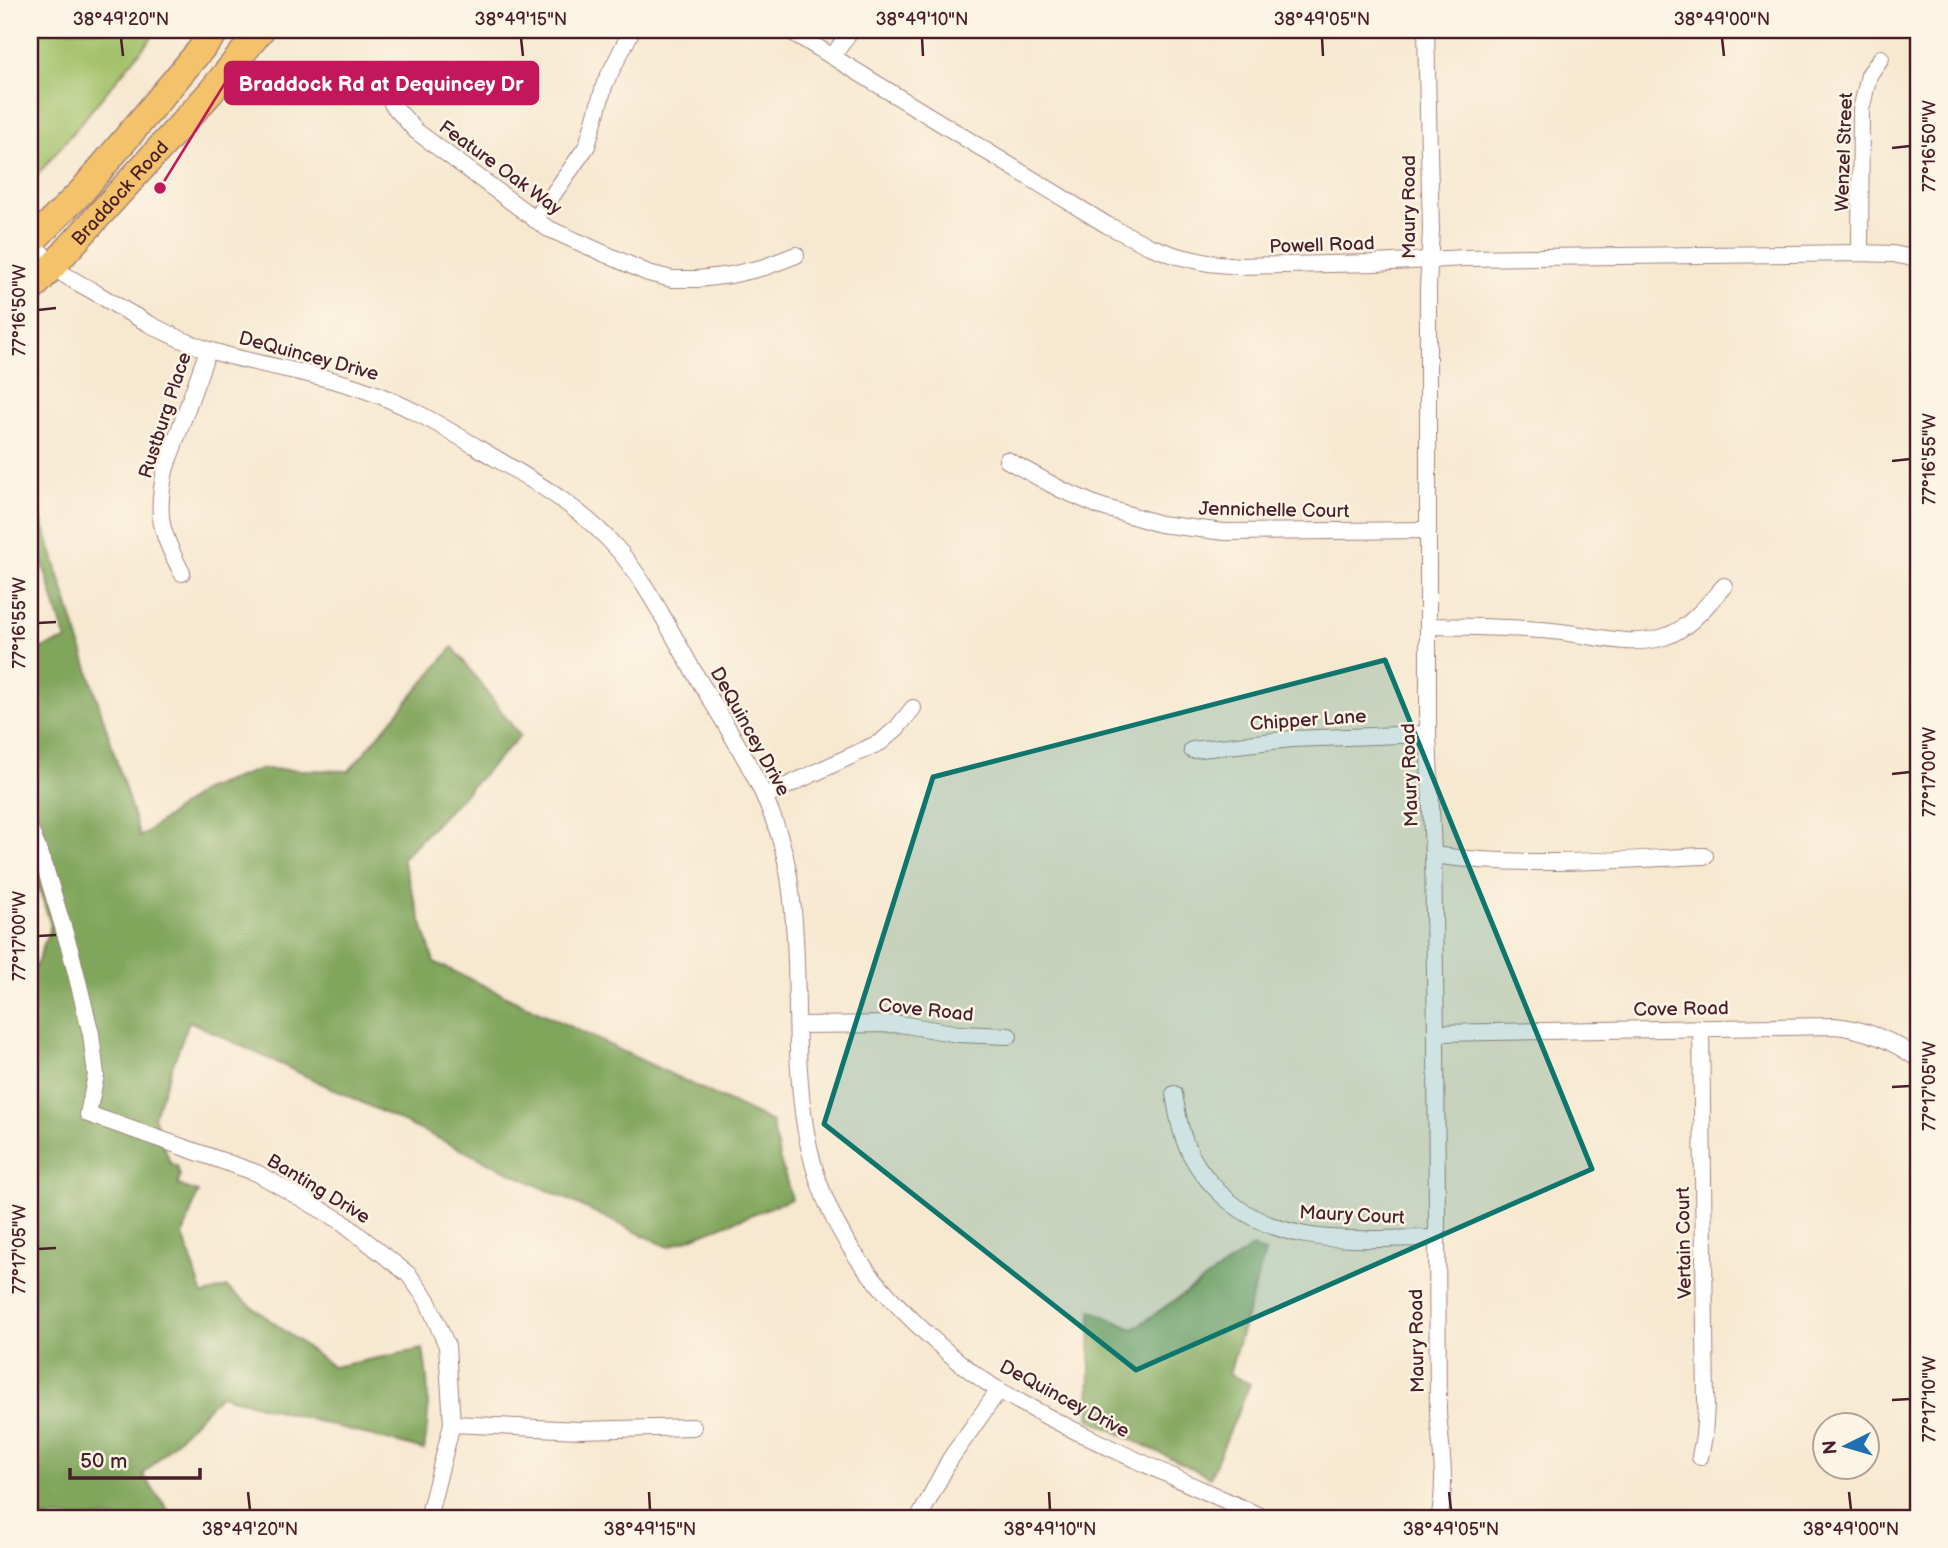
<svg xmlns="http://www.w3.org/2000/svg" width="1948" height="1548" viewBox="0 0 1948 1548" font-family="'Balsamiq Sans',sans-serif">
<rect width="100%" height="100%" fill="#fcf5e5"/>
<filter id="ink" filterUnits="userSpaceOnUse"><feTurbulence type="fractalNoise" baseFrequency=".0143" numOctaves="2"/><feDisplacementMap in="SourceGraphic" scale="14" xChannelSelector="R" yChannelSelector="G"/><feConvolveMatrix kernelMatrix="1 2 1 2 8 2 1 2 1" color-interpolation-filters="sRGB"/></filter>
<filter id="wash" filterUnits="userSpaceOnUse"><feTurbulence type="fractalNoise" baseFrequency=".00686" numOctaves="4" result="noise"/><feDisplacementMap in="SourceGraphic" scale="28" xChannelSelector="R" yChannelSelector="G"/><feGaussianBlur stdDeviation="1.57" result="paint"/><feColorMatrix in="noise" values="0 0 0 0 0 0 0 0 0 0 0 0 0 0 0 0 0 1.4 0 .05"/><feComposite in="paint" operator="in"/></filter>
<g filter="url(#wash)">
<rect width="100%" height="100%" fill="#f7e8d0"/>
<polygon fill="#a1c068" stroke="#76704a" stroke-width="2" points="30,30 158,30 30,184"/>
<g fill="#80a65c" stroke="#656244" stroke-width="2">
<path d="M30 482 140 837 203 790 260 769 349 771 453 647 520 736 402 859 434 962 772 1122 779 1157 792 1199 668 1247 189 1021 154 1116 170 1163 177 1166 180 1176 178 1185 198 1192 183 1235 203 1295 226 1287 333 1367 423 1349C429 1386 430 1413 424 1450L220 1395 143 1475 174 1518H30V982L51 925 30 860V652L66 640 30 522Z"/>
<polygon points="1252,1247 1265,1253 1229,1374 1250,1384 1210,1477 1089,1419 1091,1310 1133,1329"/>
</g>
</g>
<g filter="url(#ink)">
<g fill="none" stroke-linecap="round" stroke-linejoin="round">
<g stroke="#a0847e" stroke-width="18">
<g id="street">
<polyline points="789,30 1107,225 1149,246 1177,256 1208,263 1239,266 1375,263 1464,258 1860,253 1893,254 1918,259"/>
<path d="M1426 30 1431 230 1428 288V734L1433 855 1436 1033 1438 1414C1441 1448 1447 1484 1439 1518"/>
<polyline points="833,56 851,30"/>
<polyline points="392,104 416,131 547,228 648,273 672,279 698,279 731,275 765,267 796,255"/>
<polyline points="535,220 587,146 605,83 632,30"/>
<path d="M30 238C38 248 46 260 55 268 67 278 83 285 96 293 132 315 169 337 209 350 258 366 310 371 359 388 402 402 442 426 480 449 530 479 581 506 620 552 648 586 669 628 691 667 730 733 777 799 789 877 809 1008 774 1135 854 1253 885 1298 955 1365 1002 1392 1086 1440 1177 1478 1264 1518"/>
<polyline points="1860,253 1861,110 1869,75 1881,58"/>
<polyline points="1007,460 1060,489 1099,506 1160,524 1224,532 1428,530"/>
<path d="M182 573C160 531 155 514 166 467L208 350"/>
<path d="M1429 626C1470 627 1512 627 1552 631 1588 634 1629 648 1664 637 1689 629 1707 605 1724 586"/>
<polyline points="1192,750 1292,739 1428,734"/>
<polyline points="765,796 881,742 897,728 913,708"/>
<polyline points="30,829 44,864 71,953 91,1034 96,1075 88,1114 257,1173 341,1221 409,1275 427,1300 447,1346 452,1424"/>
<path d="M1433 855C1522 868 1614 860 1705 856"/>
<polyline points="798,1025 900,1024 958,1034 1009,1036"/>
<path d="M1436 1033 1834 1026C1866 1029 1892 1040 1918 1059"/>
<path d="M1174 1094C1177 1110 1179 1127 1185 1142 1192 1160 1204 1177 1218 1191 1278 1251 1358 1238 1436 1238"/>
<polyline points="1700,1457 1704,1436 1706,1405 1701,1028"/>
<polyline points="428,1518 452,1424 580,1430 693,1427"/>
<polyline points="919,1518 950,1459 999,1390"/>
</g>
</g>
<g stroke="#a0847e" stroke-width="29">
<g id="primary">
<polyline points="30,243 82,191 217,30"/>
<path id="s1" d="M30 291 210 93 261 30"/>
</g>
</g>
<use href="#street" stroke="#fff" stroke-width="16"/>
<use href="#primary" stroke="#f3c26a" stroke-width="26"/>
</g>
</g>
<path fill="#0f766e" fill-opacity="0.2" stroke="#0f766e" stroke-width="5" stroke-linejoin="round" d="M1385 660 1592 1169 1136 1370 824 1124 933 777Z"/>
<path fill="none" stroke="#4a1f2b" stroke-width="2.5" d="M121 38 123 56M521 38 523 56M922 38 923 56M1322 38 1323 56M1722 38 1724 56M1892 148 1910 146M38 310 56 308M1892 461 1910 459M38 623 56 622M1892 774 1910 772M38 936 56 935M1892 1087 1910 1086M38 1249 56 1248M1892 1400 1910 1399M248 1492 250 1510M649 1492 650 1510M1049 1492 1050 1510M1449 1492 1451 1510M1849 1492 1851 1510"/>
<g text-anchor="middle" stroke-width="5" stroke-linejoin="round" paint-order="stroke">
<g font-size="19" fill="#4a1f2b" stroke="#fcf5e5">
<text transform="translate(1843 152) rotate(-88)" y="7">Wenzel Street</text>
<text transform="translate(501 167) rotate(36)" y="7">Feature Oak Way</text>
<text dy="7" stroke="none"><textPath href="#s1" startOffset="133">Braddock Road</textPath></text>
<text transform="translate(1408 207) rotate(-90)" y="7">Maury Road</text>
<text transform="translate(1322 244) rotate(-2)" y="7">Powell Road</text>
<text transform="translate(309 355) rotate(15)" y="7">DeQuincey Drive</text>
<text transform="translate(164 415) rotate(-72)" y="7">Rustburg Place</text>
<text transform="translate(1274 509) rotate(1)" y="7">Jennichelle Court</text>
<text transform="translate(1308 719) rotate(-4)" y="7">Chipper Lane</text>
<text transform="translate(751 731) rotate(61)" y="7">DeQuincey Drive</text>
<text transform="translate(1409 775) rotate(-92)" y="7">Maury Road</text>
<text transform="translate(1681 1008) rotate(-1)" y="7">Cove Road</text>
<text transform="translate(926 1009) rotate(6)" y="7">Cove Road</text>
<text transform="translate(319 1188) rotate(31)" y="7">Banting Drive</text>
<text transform="translate(1352 1214) rotate(3)" y="7">Maury Court</text>
<text transform="translate(1683 1243) rotate(-91)" y="7">Vertain Court</text>
<text transform="translate(1416 1341) rotate(-91)" y="7">Maury Road</text>
<text transform="translate(1065 1398) rotate(28)" y="7">DeQuincey Drive</text>
</g>
</g>
<path fill="none" stroke="#c2185b" stroke-width="2.5" d="M160 188L225 83"/>
<circle fill="#c2185b" stroke="#fcf5e5" stroke-width="2.5" cx="160" cy="188" r="7"/>
<rect fill="#c2185b" stroke="#c2185b" stroke-width="2.5" x="225" y="62" width="313" height="42" rx="7"/>
<g font-size="21" text-anchor="middle" font-weight="bold" fill="#fff">
<text x="381" y="91">Braddock Rd at Dequincey Dr</text>
</g>
<rect width="1948" height="1548" fill="none" stroke="#fcf5e5" stroke-width="77"/>
<g transform="translate(1846 1446) rotate(265)"><circle r="33" fill="#fcf5e5" stroke="#b59f9b" stroke-width="2"/>
<path d="M0-5L12 26L0 18L-12 26Z" fill="#1f6fb2"/>
<text y="-10" font-size="19" font-weight="bold" text-anchor="middle" fill="#4a1f2b">N</text>
</g>
<path d="M70 1468v10h130v-10" fill="none" stroke="#4a1f2b" stroke-width="3.5"/>
<text x="80" y="1468" font-size="21" fill="#4a1f2b" stroke="#fcf5e5" stroke-width="5" paint-order="stroke">50 m</text>
<rect x="38" y="38" width="1872" height="1472" fill="none" stroke="#4a1f2b" stroke-width="2.5"/>
<g font-size="18" text-anchor="middle" fill="#4a1f2b">
<text x="121" y="25">38°49'20"N</text>
<text x="521" y="25">38°49'15"N</text>
<text x="922" y="25">38°49'10"N</text>
<text x="1322" y="25">38°49'05"N</text>
<text x="1722" y="25">38°49'00"N</text>
<text transform="translate(1929 146) rotate(-90)" y="6">77°16'50"W</text>
<text transform="translate(19 310) rotate(-90)" y="6">77°16'50"W</text>
<text transform="translate(1929 459) rotate(-90)" y="6">77°16'55"W</text>
<text transform="translate(19 623) rotate(-90)" y="6">77°16'55"W</text>
<text transform="translate(1929 772) rotate(-90)" y="6">77°17'00"W</text>
<text transform="translate(19 936) rotate(-90)" y="6">77°17'00"W</text>
<text transform="translate(1929 1086) rotate(-90)" y="6">77°17'05"W</text>
<text transform="translate(19 1249) rotate(-90)" y="6">77°17'05"W</text>
<text transform="translate(1929 1399) rotate(-90)" y="6">77°17'10"W</text>
<text x="250" y="1535">38°49'20"N</text>
<text x="650" y="1535">38°49'15"N</text>
<text x="1050" y="1535">38°49'10"N</text>
<text x="1451" y="1535">38°49'05"N</text>
<text x="1851" y="1535">38°49'00"N</text>
</g>
</svg>
